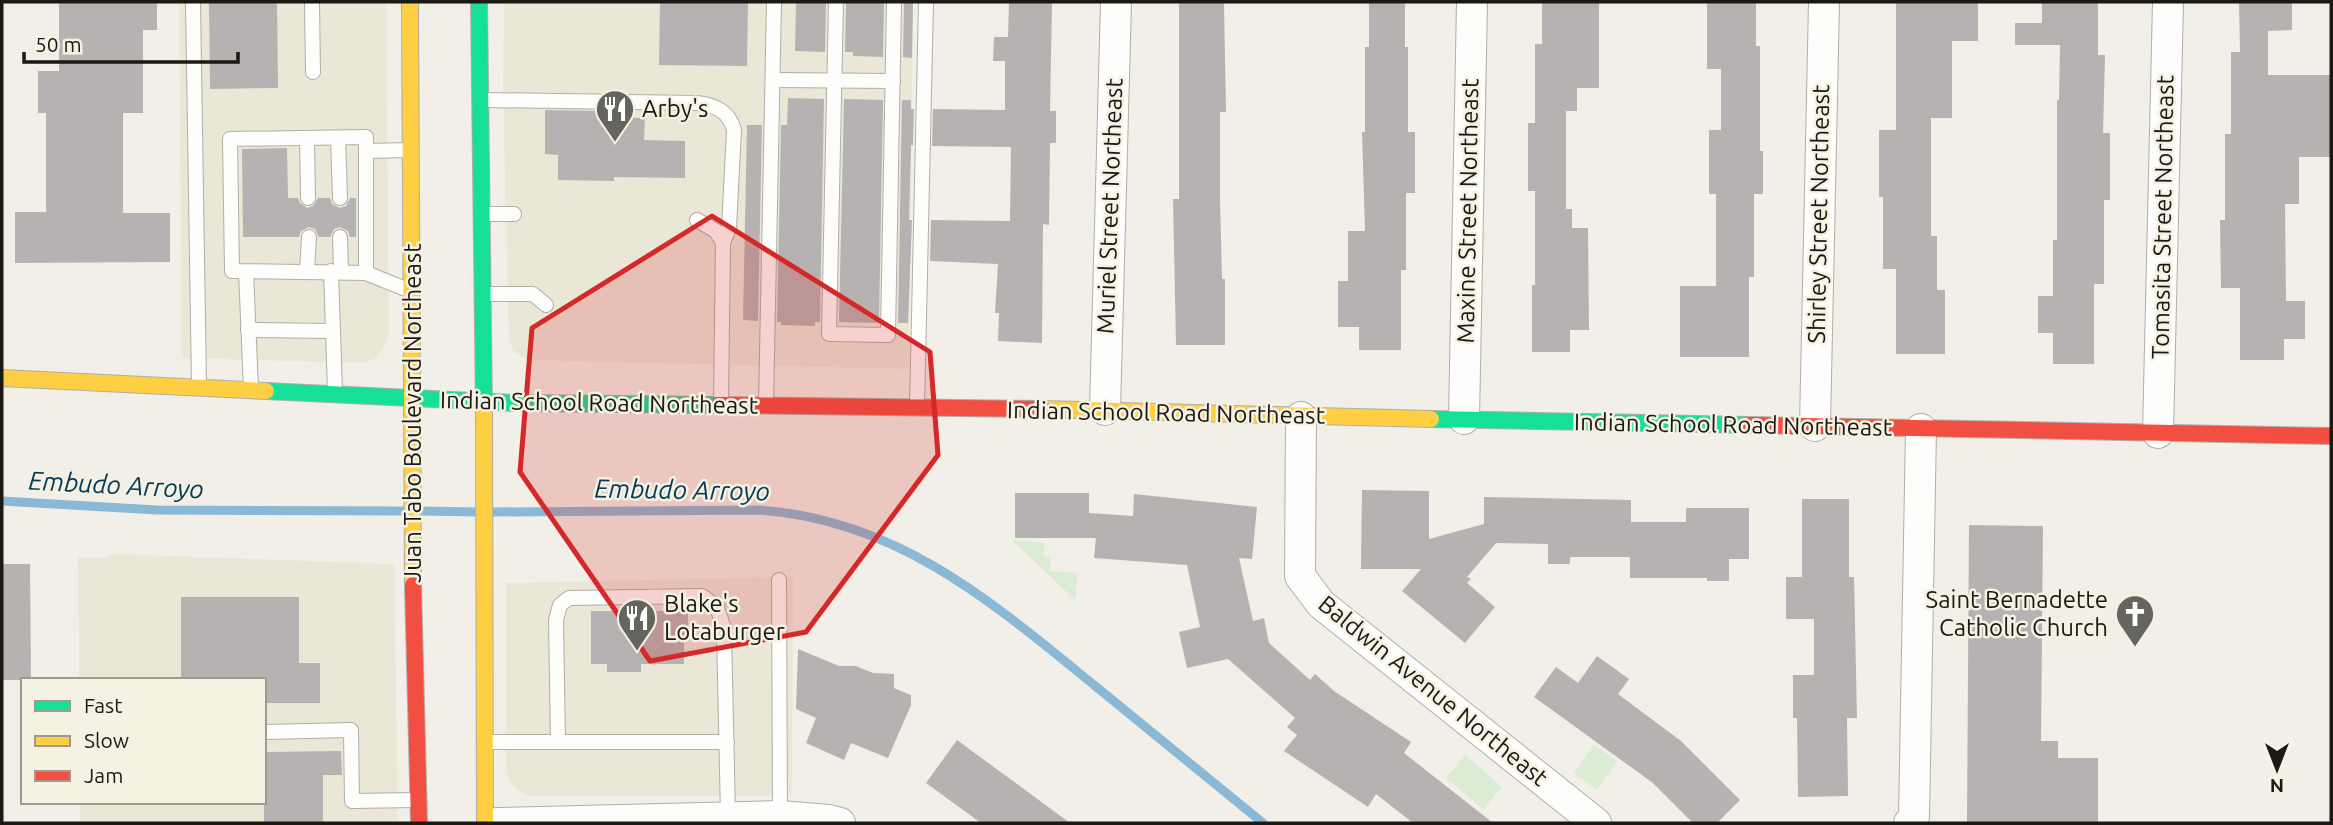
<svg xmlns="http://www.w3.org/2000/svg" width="2333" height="825" viewBox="0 0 2333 825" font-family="Ubuntu,sans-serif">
<rect width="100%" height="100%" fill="#f1efe7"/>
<g fill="#eae7d7">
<polygon points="179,2 386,2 389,335 385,346 376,358 364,363 182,358"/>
<polygon points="504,2 913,2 909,369 528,360 514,352 509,341 503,91"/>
<polygon points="115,554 394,564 398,823 80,823 80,802 264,802 264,680 79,680 78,557 104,558"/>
<polygon points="793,577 792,796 528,796 515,789 506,774 506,583"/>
</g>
<g fill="#daecd4">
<polygon points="1012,540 1045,543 1043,556 1051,557 1050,571 1077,573 1075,600"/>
<polygon points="1594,745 1617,761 1597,790 1574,773"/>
<polygon points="1465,755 1502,787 1483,809 1446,778"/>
</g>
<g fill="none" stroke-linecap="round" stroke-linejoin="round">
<g stroke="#8bb8d4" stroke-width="9">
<polyline points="2,501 157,510 406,511"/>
<polyline points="423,511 476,512"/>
<path d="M493 512 760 510C898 520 992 602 1094 685 1151 731 1207 777 1263 823"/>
</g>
</g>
<g fill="#b6b2b1">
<polygon points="59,2 157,2 157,30 143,30 143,113 123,113 123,213 170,213 170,262 15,263 15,212 46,212 46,113 38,113 38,71 59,71"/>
<polygon points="209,2 277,2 278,88 210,89"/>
<polygon points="660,2 748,2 747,66 659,65"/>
<polygon points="796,2 826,2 825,52 795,51"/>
<polygon points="846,2 884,2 883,57 853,56 853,52 845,52"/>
<polygon points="904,2 913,2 912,58 903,57"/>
<polygon points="1009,2 1052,2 1050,111 1056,111 1056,143 1050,143 1049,225 1043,224 1042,343 998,341 999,313 995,313 998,264 930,261 931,220 1010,221 1011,147 932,146 933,109 1005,110 1005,61 993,61 994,37 1008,37"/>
<polygon points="1179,2 1224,2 1226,112 1220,112 1220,199 1222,279 1225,279 1225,345 1176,345 1173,199 1179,199"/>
<polygon points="1369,2 1405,2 1405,47 1408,47 1408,132 1415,132 1415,193 1406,193 1406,270 1401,270 1401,350 1359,350 1359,327 1338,327 1338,281 1348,281 1348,231 1365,231 1362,132 1365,132 1365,47 1369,47"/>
<polygon points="1542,2 1599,2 1599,88 1577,88 1577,111 1566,111 1566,209 1572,209 1572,228 1588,228 1589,330 1570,330 1570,352 1532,352 1532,285 1535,285 1535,191 1528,191 1528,123 1535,123 1535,44 1542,44"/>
<polygon points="1707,2 1756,2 1756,46 1760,46 1760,151 1763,151 1763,194 1754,194 1754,277 1749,277 1749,357 1680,357 1680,286 1716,286 1716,194 1709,194 1709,130 1721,130 1721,69 1707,69"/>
<polygon points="1896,2 1978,2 1978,41 1952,41 1952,118 1931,118 1931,236 1937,236 1937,290 1945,290 1945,354 1896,354 1896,269 1883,269 1883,197 1879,197 1879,130 1896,130"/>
<polygon points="2042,2 2098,2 2098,55 2105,55 2103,133 2110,133 2110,200 2104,200 2104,284 2094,284 2094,364 2053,364 2053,333 2038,333 2038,296 2053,296 2053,240 2057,240 2057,100 2059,100 2060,45 2015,45 2015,23 2042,23"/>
<polygon points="2239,2 2292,2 2292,30 2268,31 2268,75 2331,75 2331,157 2299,157 2299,204 2285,204 2286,301 2305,301 2305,339 2284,339 2284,360 2240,360 2240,288 2221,288 2220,220 2225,220 2225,134 2231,134 2231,52 2240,52"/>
<polygon points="788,98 824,99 820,322 815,322 815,326 781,325 781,322 777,322 781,125 787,125"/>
<polygon points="844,99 883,100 879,323 839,322"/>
<polygon points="902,100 911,100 911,109 914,109 913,145 911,145 909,220 912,220 908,323 898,323"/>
<polygon points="545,110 599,111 598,117 645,118 644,140 685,141 685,178 614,177 614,181 558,180 558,155 545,154"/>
<polygon points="747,125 762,125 758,321 743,320"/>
<polygon points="287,148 288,198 298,198 300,203 307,208 313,206 318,198 330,198 332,204 340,208 346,206 350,198 356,198 356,237 350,237 348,231 340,227 334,229 330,237 319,237 315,229 309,227 301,231 299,237 243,237 242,149"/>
<polygon points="1362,490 1429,491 1429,539 1484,524 1484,497 1631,500 1631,522 1686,522 1686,508 1749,508 1749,559 1729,559 1729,581 1707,581 1707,578 1630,578 1630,557 1570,557 1570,564 1548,564 1548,544 1496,543 1467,577 1471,579 1467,583 1495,607 1465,643 1402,591 1421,569 1361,569"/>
<polygon points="1015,493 1089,493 1089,513 1133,516 1134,494 1257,507 1252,559 1239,558 1253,621 1264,618 1269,643 1310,680 1315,674 1334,691 1411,742 1404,753 1493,823 1413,823 1376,794 1368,807 1284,751 1297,735 1287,727 1295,718 1228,659 1187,668 1179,632 1200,627 1187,565 1094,558 1096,538 1015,538"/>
<polygon points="1802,499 1849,499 1849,577 1854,577 1857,718 1847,718 1848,796 1798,797 1797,718 1793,718 1793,675 1814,675 1814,619 1786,619 1786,577 1802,577"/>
<polygon points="1969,525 2043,526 2041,741 2058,741 2058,758 2098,758 2098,823 1967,823"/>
<polygon points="2,564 30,564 31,680 2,680"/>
<polygon points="181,597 299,597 299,663 320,663 320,703 264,703 264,680 181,680"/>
<polygon points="591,611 688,611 688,640 684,640 684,664 641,664 641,672 607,672 607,664 591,664"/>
<polygon points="798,649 839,666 856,666 873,673 894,674 894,688 911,695 911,705 888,758 851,743 844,760 806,743 816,718 796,709"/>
<polygon points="1597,656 1629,679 1618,694 1681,741 1740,800 1717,823 1693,823 1653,783 1534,697 1556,667 1578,683"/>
<polygon points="957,740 1070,823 981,823 926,783"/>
<polygon points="341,751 342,775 323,775 323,823 264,823 264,752"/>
</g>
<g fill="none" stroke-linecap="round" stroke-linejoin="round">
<g stroke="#b0aea8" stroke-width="16">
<g id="lane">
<polyline points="193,2 199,386"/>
<polyline points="312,2 313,72"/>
<polyline points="836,2 829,334 888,335 894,2"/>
<polyline points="773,80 893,81"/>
<path d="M483 100 697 103C715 105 729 111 734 130L729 228 723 243 721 404"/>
<polyline points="307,138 308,198"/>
<polyline points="338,138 340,198"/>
<polyline points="366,151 410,150"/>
<polyline points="484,214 514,214"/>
<polyline points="697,220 716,231 723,243"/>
<polyline points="340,237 341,271"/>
<polyline points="307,271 309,237"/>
<polyline points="331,271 335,392"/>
<polyline points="246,272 251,389"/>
<polyline points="366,273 366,137 230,139 232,271 366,273 408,290"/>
<polyline points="484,294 533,294 546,305"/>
<polyline points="248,330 333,331"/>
<polyline points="766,405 774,2"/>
<polyline points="917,407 926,2"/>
<polyline points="779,580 780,820"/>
<polyline points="264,732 351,730 352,801 417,800"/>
<polyline points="487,742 558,742 556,620 560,605 569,598 702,596 717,607 724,629 728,817"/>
<polyline points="558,742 727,742"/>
</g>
</g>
<g stroke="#b0aea8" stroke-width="32">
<g id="street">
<polyline points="1105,410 1116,2"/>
<polyline points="1301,417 1300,576 1321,604 1596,823"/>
<polyline points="1464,419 1472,2"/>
<polyline points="1815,426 1824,2"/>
<polyline points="2158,433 2168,2"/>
<polyline points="497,823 780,816 829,820 840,823"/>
<polyline points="1909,823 1914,817 1921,429"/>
</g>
</g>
<g stroke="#b0aea8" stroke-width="18">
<g id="fast">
<polyline points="479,2 484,410"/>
<polyline points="266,391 514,403 719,405"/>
<polyline points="1431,419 1751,425"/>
</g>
</g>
<g stroke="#b0aea8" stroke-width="18">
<g id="slow">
<polyline points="410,2 413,585"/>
<polyline points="2,378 266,391"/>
<polyline points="1043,409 1431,419"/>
<polyline points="484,410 485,823"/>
</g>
</g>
<g stroke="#b0aea8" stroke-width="18">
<g id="jam">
<polyline points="719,405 1043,409"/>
<polyline points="1751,425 2331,436"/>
<polyline points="413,585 419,823"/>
</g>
</g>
<use href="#lane" stroke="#fdfdfb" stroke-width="14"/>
<use href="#street" stroke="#fdfdfb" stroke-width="30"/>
<use href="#fast" stroke="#16e098" stroke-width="16"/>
<use href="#slow" stroke="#ffcf43" stroke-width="16"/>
<use href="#jam" stroke="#f24e42" stroke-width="16"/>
</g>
<path fill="#d62828" fill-opacity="0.2" stroke="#d62828" stroke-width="5" stroke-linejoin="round" d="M712 216 930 352 938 455 806 632 650 661 520 472 532 328Z"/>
<defs>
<g id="restaurant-pin" transform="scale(2.0125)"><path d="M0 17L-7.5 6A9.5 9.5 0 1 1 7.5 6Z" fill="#65645e" stroke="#f5f2e3"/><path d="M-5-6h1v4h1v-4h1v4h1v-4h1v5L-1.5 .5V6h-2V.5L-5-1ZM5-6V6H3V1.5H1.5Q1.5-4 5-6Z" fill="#fff"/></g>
<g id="church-pin" transform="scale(2.0125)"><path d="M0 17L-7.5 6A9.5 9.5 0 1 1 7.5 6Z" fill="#65645e" stroke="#f5f2e3"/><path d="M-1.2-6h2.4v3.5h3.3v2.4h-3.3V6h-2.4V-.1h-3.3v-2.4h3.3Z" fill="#fff"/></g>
</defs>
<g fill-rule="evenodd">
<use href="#restaurant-pin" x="615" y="109"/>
<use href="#church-pin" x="2135" y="614"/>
<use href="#restaurant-pin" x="637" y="618"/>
</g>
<g text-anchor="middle" stroke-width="5" stroke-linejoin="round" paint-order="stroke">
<g font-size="24" fill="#1a1914" stroke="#f5f2e3" text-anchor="start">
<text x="642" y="117">Arby's</text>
<text x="2108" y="608" text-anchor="end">Saint Bernadette<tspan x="2108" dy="28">Catholic Church</tspan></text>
<text x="664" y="612">Blake's<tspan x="664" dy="28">Lotaburger</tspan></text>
</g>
<g font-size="24" fill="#1a1914" stroke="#f5f2e3">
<text transform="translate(1110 206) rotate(-88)" y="8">Muriel Street Northeast</text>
<text transform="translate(1468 211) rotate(-89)" y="8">Maxine Street Northeast</text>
<text transform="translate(1819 214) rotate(-89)" y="8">Shirley Street Northeast</text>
<text transform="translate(2163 217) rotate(-89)" y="8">Tomasita Street Northeast</text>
<text transform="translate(599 403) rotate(1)" y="8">Indian School Road Northeast</text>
<text transform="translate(413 413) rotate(-90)" y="8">Juan Tabo Boulevard Northeast</text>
<text transform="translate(1166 413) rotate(1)" y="8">Indian School Road Northeast</text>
<text transform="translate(1733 425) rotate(1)" y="8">Indian School Road Northeast</text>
<text transform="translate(1433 691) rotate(39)" y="8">Baldwin Avenue Northeast</text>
</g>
<g font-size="26" font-style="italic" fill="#043c59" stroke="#f5f2e3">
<text transform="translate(116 485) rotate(3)" y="9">Embudo Arroyo</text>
<text transform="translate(682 490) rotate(1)" y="9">Embudo Arroyo</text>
</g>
</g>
<rect width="2333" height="825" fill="none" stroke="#1a1914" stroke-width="7"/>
<rect x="21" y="678" width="245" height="126" fill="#f5f2e3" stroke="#9d9b90" stroke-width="2"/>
<rect x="35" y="701" width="35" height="10" fill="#16e098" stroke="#9d9b90" stroke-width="2"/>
<text x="84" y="713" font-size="21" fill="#1a1914">Fast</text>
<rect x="35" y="736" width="35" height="10" fill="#ffcf43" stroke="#9d9b90" stroke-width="2"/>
<text x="84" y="748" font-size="21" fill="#1a1914">Slow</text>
<rect x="35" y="771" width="35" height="10" fill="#f24e42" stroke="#9d9b90" stroke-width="2"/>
<text x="84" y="783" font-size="21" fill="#1a1914">Jam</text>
<g transform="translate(2277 769) rotate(180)" stroke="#f5f2e3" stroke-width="5" paint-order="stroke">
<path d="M0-5L12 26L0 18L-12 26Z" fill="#1a1914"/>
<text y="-10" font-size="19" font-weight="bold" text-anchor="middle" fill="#1a1914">N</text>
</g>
<path d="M24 52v10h214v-10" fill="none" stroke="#1a1914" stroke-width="3.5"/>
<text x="35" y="52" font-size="21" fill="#1a1914" stroke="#f5f2e3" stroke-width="5" paint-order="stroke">50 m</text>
</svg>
